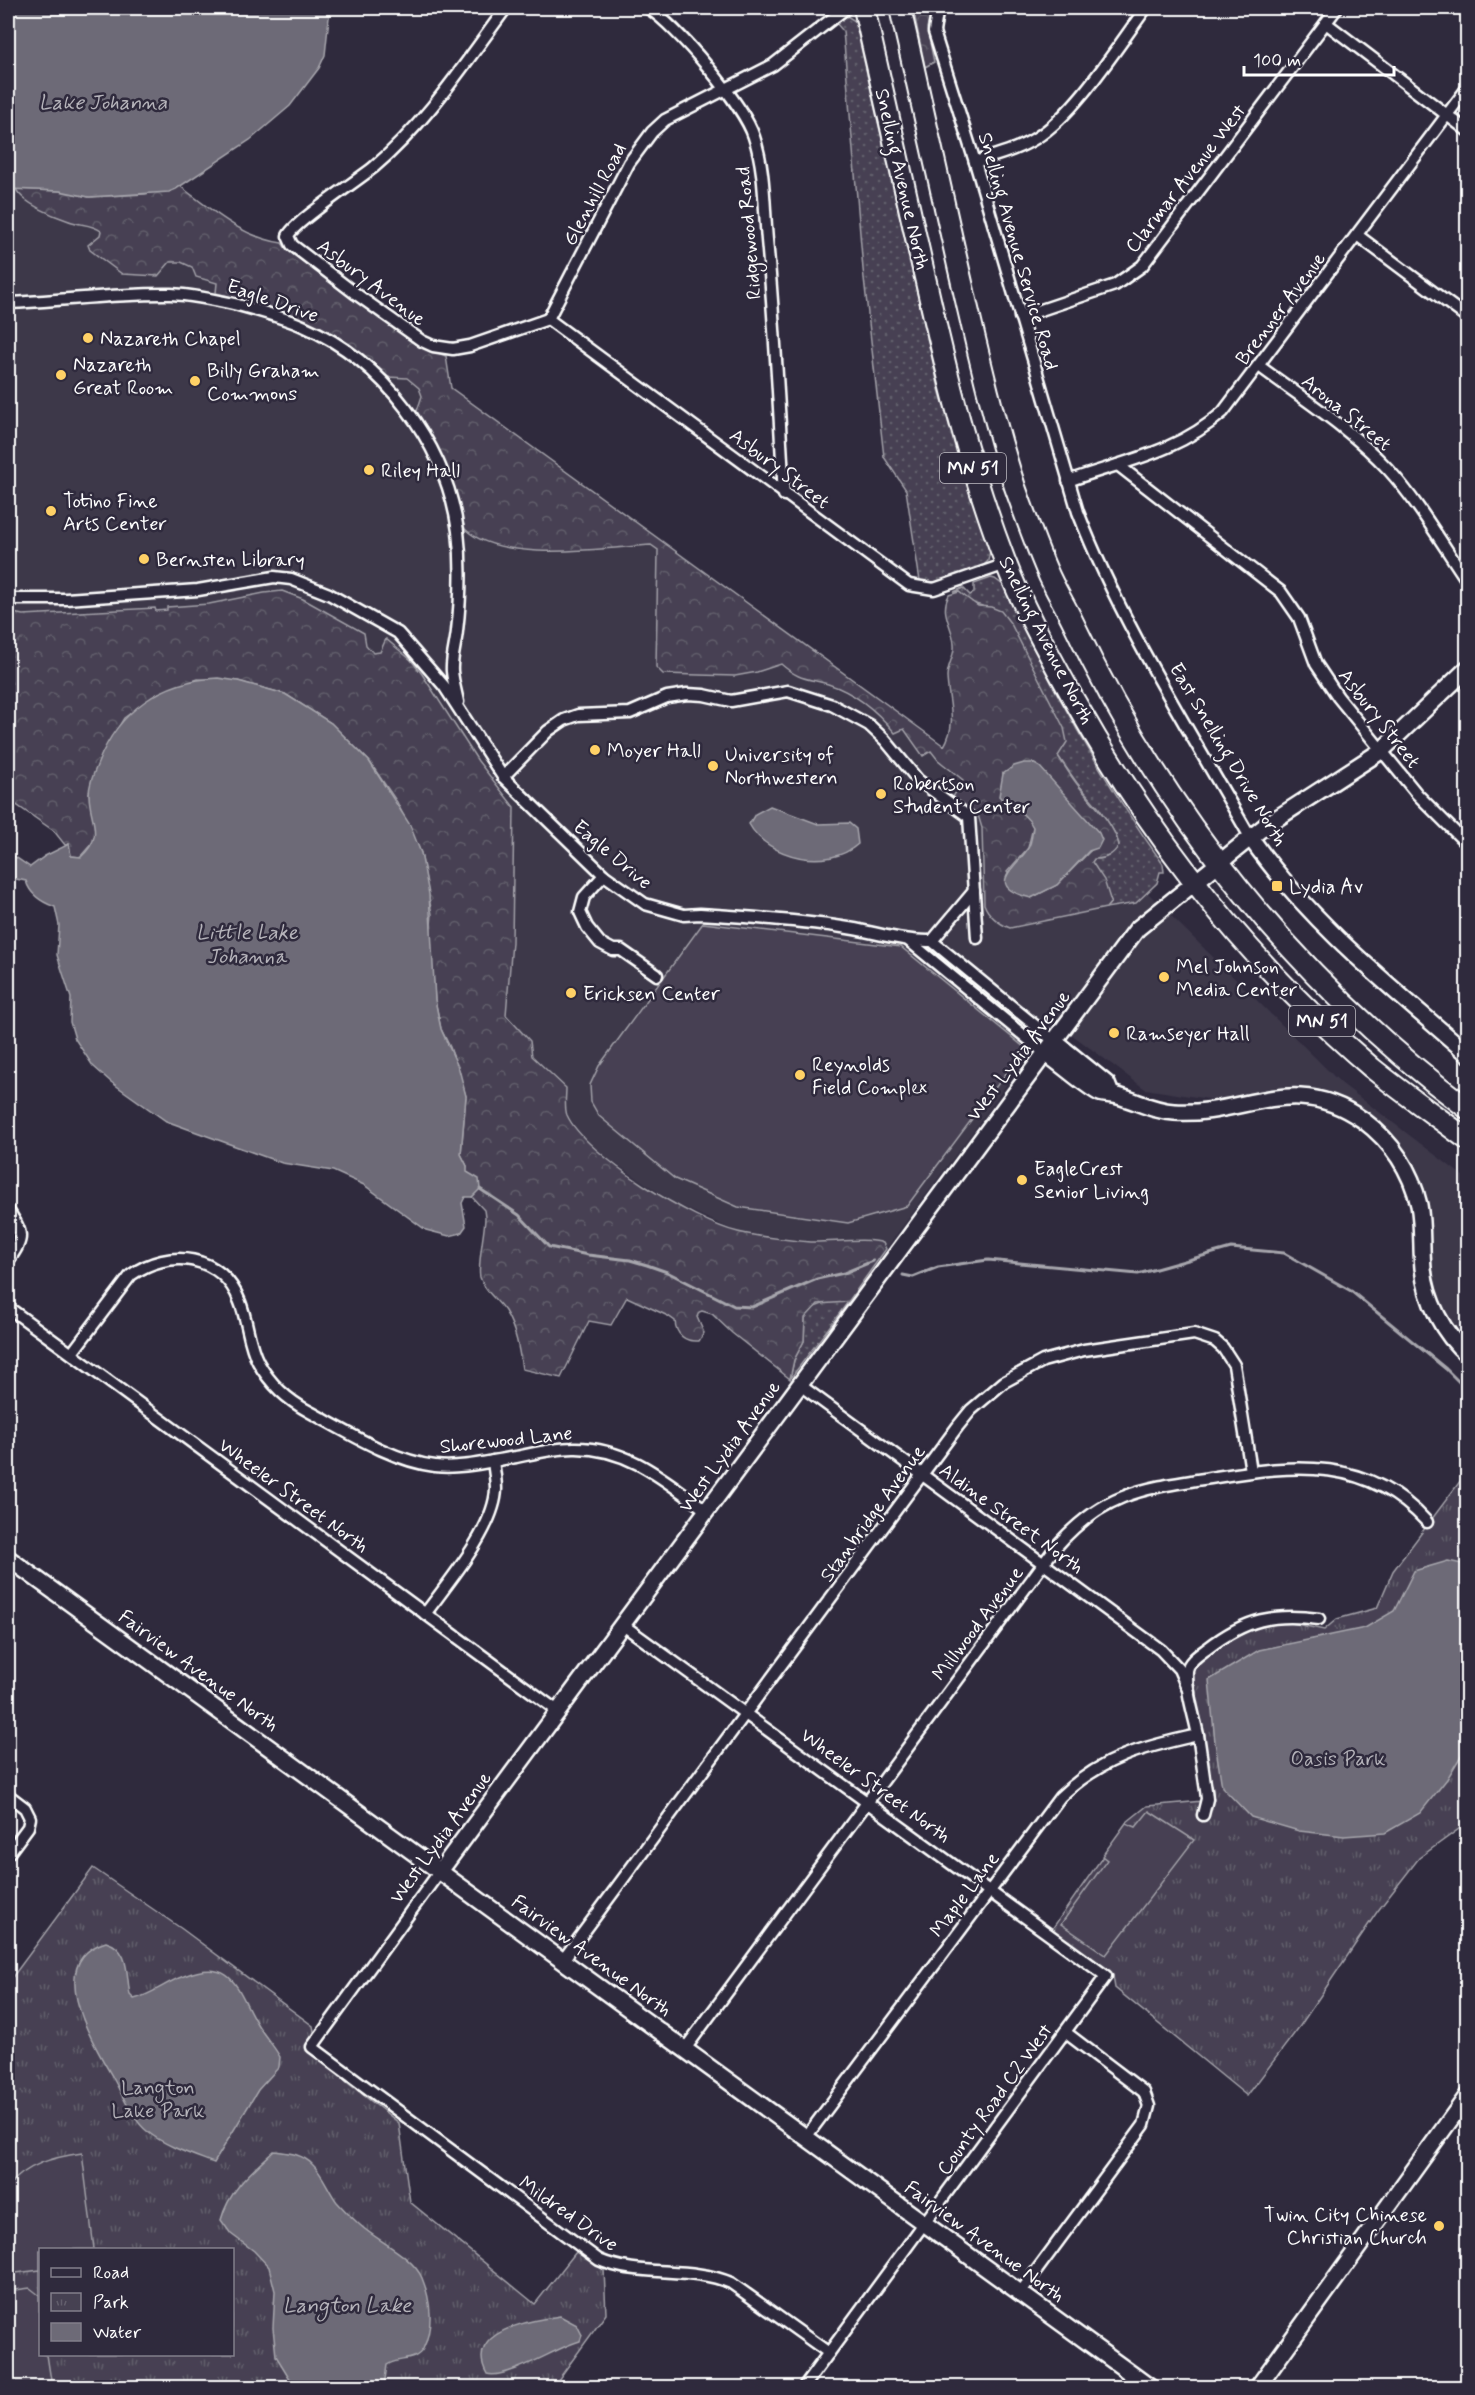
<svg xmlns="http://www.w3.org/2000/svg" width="1475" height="2395" viewBox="0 0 1475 2395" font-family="Mynerve,sans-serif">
<defs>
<pattern id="grass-dots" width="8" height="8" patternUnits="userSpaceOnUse" patternTransform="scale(1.5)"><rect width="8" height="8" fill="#464152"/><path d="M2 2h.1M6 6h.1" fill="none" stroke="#625e6c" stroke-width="1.8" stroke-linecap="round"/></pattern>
<pattern id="forest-crowns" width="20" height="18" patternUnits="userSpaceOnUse" patternTransform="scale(1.5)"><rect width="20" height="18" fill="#464152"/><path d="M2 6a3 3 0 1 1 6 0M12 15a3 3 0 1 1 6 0" fill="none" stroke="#625e6c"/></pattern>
<pattern id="park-tufts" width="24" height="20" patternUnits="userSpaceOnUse" patternTransform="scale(1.5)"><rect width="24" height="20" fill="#464152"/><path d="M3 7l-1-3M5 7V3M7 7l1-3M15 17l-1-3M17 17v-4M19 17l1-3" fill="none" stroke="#625e6c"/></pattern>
</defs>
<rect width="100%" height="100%" fill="#2f2a3d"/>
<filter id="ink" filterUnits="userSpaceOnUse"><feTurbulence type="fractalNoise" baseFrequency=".0167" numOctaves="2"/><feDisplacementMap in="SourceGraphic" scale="12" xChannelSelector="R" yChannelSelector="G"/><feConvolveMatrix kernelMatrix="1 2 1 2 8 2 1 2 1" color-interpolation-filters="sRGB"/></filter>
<g filter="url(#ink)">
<polygon fill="#3c3749" points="8,189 16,189 19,196 68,221 97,227 101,231 100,235 88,245 161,273 170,262 181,262 192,267 196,277 217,283 216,293 268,305 297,317 321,328 356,349 388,377 401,376 413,382 419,388 422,396 418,403 445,464 456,498 518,551 651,545 655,547 658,550 656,666 659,671 663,674 735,676 757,672 781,664 800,678 829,685 853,696 875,710 884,720 904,729 923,756 931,751 938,760 963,780 953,797 978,815 982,828 984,904 986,909 1004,926 1010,928 1136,903 1146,892 1149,894 1341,1083 1467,1179 1467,1341 1453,1330 1432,1280 1431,1244 1416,1173 1372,1117 1305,1087 1215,1100 1145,1089 1048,1017 1026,1048 1028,1054 989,1110 886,1249 880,1241 811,1242 737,1232 674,1203 601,1154 584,1139 568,1116 565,1107 566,1088 532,1056 530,1041 506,1015 512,942 514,807 478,761 435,693 411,660 386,639 380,652 373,653 366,645 364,633 288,593 209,604 168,607 167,610 156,611 156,609 23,615 8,612"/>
<g fill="url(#grass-dots)" stroke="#a2a0a8" stroke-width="1.5">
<polygon points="847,16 855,21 939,389 957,454 990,551 988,561 983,566 937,582 920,581 906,490 884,457 863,269 843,31 836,23"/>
<path d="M991 578 995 579 1003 585C1048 683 1100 776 1163 864L1164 872H1160L1157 883 1136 903 1106 908 1111 902 1092 862 1094 858 1119 845 1116 835 1099 808 1077 783 1058 756 982 606 972 603 959 592H954L963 588 970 595 974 593V584Z"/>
<polygon points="828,1302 848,1302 790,1379 794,1360 804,1341 805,1318 812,1308"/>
</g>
<g fill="url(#forest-crowns)" stroke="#a2a0a8" stroke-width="1.5" fill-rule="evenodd">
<polygon points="913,8 932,8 927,28 934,62 925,67"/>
<path d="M180 186C212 210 241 237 282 243L287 250 418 346 446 356 451 388 944 746C958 722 948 702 947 677 947 667 953 658 954 649 956 629 938 615 949 595L959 592 978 606 991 607 1001 611 1011 624 1064 728 1067 742 1058 756C1064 765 1070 775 1077 784 1092 803 1112 820 1119 845 1114 854 1105 860 1094 859L1092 862 1104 880 1111 902 1106 908 1010 928C999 924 988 915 984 904L982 828 978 815 974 811 953 797 963 780 938 760 931 751 923 756 904 729 895 733C877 711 856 693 828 684 806 678 799 680 781 664L757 672 735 676 663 674 656 667 658 550 651 545C604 548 501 564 465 529L445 464 417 411 422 396 419 388 407 378 388 377C378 368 367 359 356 350 315 319 265 305 216 293L217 283 196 277 192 267 181 262H170L158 276 122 274 90 250 88 245 100 235 101 231C93 224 79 225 69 221 54 216 22 203 16 189L60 191 89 197 145 194ZM1003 774 1092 849 1057 885 1031 898 1007 872 1028 848 1033 827 1028 816 1010 805Z"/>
<path d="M282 591 303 599 364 633 366 645 373 653 380 652 386 639 411 660 422 674 478 761 514 807 512 942 506 1015 530 1041 532 1056 566 1088C566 1097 564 1107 567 1115 585 1155 695 1222 738 1232 760 1237 787 1240 810 1242 829 1243 867 1237 883 1243L886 1249 848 1302 818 1304 805 1318 804 1341 794 1360 790 1379 732 1333 712 1314 702 1311 699 1312 697 1317 704 1333 699 1341C685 1342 676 1335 675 1321L668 1316 627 1297 611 1325 589 1321 561 1378 522 1369C519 1349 516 1329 505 1311 497 1299 484 1291 480 1277 477 1265 485 1232 485 1217L484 1210 472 1197 479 1189 466 1172 467 1166 461 1154 466 1096 450 1047 441 1029 435 1000 430 937 432 914 421 853 397 802 369 761 331 723 285 694 238 681 198 679 159 693 124 718 102 754 89 793 96 829 94 841 80 857 71 856 69 844 65 845 54 831 8 799V612L23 615 155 608 156 611 167 610V607L209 604 264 593Z"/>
</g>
<g fill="url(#park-tufts)" stroke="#a2a0a8" stroke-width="1.5" fill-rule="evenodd">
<polygon points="1467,1472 1467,1823 1419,1858 1377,1912 1300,2026 1247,2096 1115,1988 1113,1976 1052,1929 1127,1822 1147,1806 1214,1800 1190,1677 1196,1662 1239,1633 1267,1624 1287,1622 1324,1630 1337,1619 1377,1608 1393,1571"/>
<path d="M93 1868 182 1929 313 2026 320 2061 399 2123 410 2202 535 2304 576 2252 604 2270 606 2314 553 2387H8V1983ZM40 2250H232V2354H40Z"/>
</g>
<g fill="#464152" stroke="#a2a0a8" stroke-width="1.5">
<polygon points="703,923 901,947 1025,1048 907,1206 848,1223 738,1207 675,1179 599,1116 591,1102 590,1085 599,1066"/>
<polygon points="1149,1811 1194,1840 1106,1955 1061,1924 1107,1860 1102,1856 1126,1823 1136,1827"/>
<path d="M82 2153 94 2249 40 2250V2270L8 2274V2187C26 2164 54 2157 82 2153Z"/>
<polygon points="30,2288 39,2295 40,2354 47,2355 52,2387 8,2387 8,2291"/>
</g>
<g fill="#6d6a77" stroke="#a7a6ad" stroke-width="1.5">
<polygon points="8,8 330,8 325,55 319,68 290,106 250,140 176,189 169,192 89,197 60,191 8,189"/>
<path d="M218 678 238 681 285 694 331 723 369 761 410 825 421 853 429 894 435 1000 441 1029 459 1069 466 1096 461 1154 467 1166V1172L479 1179 480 1189 472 1197H465L462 1203 466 1226 461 1233 449 1236 426 1230 364 1185 333 1171 282 1163 166 1121 111 1082 93 1066 75 1039 70 1022 71 998 57 955 59 925 55 907C41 902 30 895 26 881L16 879 8 874V852L30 867 45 856 69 844 71 856 81 857C106 834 89 821 89 794 89 784 94 772 98 763 118 711 162 680 218 678Z"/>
<path d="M1024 763H1033L1040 767 1099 833 1102 840 1098 848 1089 851 1057 885 1031 898C985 887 1012 871 1027 850 1032 843 1032 835 1033 827 1024 809 1010 810 999 796L1003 774 1014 766Z"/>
<path d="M770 806 818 824 849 823 856 829 858 844C828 871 768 859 749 824L755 814Z"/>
<polygon points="1448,1561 1467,1565 1467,1746 1447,1779 1420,1813 1385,1833 1344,1836 1299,1831 1251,1817 1222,1787 1215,1742 1209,1680 1259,1650 1365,1628 1394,1611 1414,1571"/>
<path d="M106 1942C130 1949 126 1974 130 1995L134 1999C153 1994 166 1982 184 1976 237 1955 238 1996 259 2027 266 2038 274 2046 280 2057L279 2067 258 2090 214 2163C193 2155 165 2146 148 2132 132 2119 123 2096 113 2078 93 2043 42 1961 106 1942Z"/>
<path d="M274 2151C287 2153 301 2153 312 2164 323 2174 328 2190 337 2202 344 2210 352 2218 360 2225 377 2241 413 2256 422 2278 431 2300 434 2327 423 2349 415 2363 398 2357 387 2365L384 2387H295L276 2356 273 2328 275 2291 269 2267 254 2251 231 2234 221 2220C229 2190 251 2172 274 2151Z"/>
<path d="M560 2316 577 2325 582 2335 580 2341C557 2347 507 2380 487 2374 463 2331 532 2320 560 2316Z"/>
</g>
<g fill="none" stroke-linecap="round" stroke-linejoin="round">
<g stroke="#a7a6ad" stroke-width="3">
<polyline points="480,1189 519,1215 549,1247 588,1255 630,1260 647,1265 667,1272 734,1306 752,1307 817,1279 844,1273 873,1261"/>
<polyline points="903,1275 913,1277 938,1267 988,1260 1138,1274 1231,1248 1284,1253 1351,1291 1446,1369 1468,1391"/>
</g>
<g stroke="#fff" stroke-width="15">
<g id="street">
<path d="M506 8C465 63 427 122 374 167 357 181 294 222 288 236L292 245 356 294 422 341 433 346 453 349 470 346 548 319 629 163 652 132 665 120 773 65 846 8"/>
<path d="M648 8C676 25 744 105 754 137 765 169 764 206 767 240 775 325 779 410 784 495"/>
<path d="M942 8 937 13 934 32 975 162 1078 512C1122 626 1190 731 1250 837"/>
<polyline points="1326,23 1468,131"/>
<path d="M975 162C996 155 1017 150 1036 138 1076 113 1117 47 1146 8"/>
<polyline points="1357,235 1468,318"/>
<path d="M8 303C62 301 117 293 171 294 193 295 216 300 238 305 260 311 282 317 303 326 384 361 446 444 458 531 462 564 461 597 457 631 456 643 451 659 452 671 453 682 456 692 458 702"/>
<polyline points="1020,317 1115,285 1142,266 1337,8"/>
<polyline points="548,319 909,585 934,589 1006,564"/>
<path d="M1259 366C1302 398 1351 429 1388 469 1419 503 1442 544 1468 582"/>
<polyline points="1118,465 1281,592 1299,618 1316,664 1338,697 1417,794 1468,845"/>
<path d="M1068 481C1124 461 1177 453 1223 412L1468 87"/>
<path d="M8 597 12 599H66L198 590 274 577 291 579 329 594 398 633 444 686 503 777 604 875 645 904 684 915 700 914C748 917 795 920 842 927 872 931 902 942 932 941L1054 1041"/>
<polyline points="503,777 548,731 564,720 578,715 630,713 667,697 687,694 704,695 731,701 788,691 832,705 869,725 885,740 918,780 969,817 977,938"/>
<polyline points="604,875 584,897 580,912 587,927 600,943 613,950 621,950 657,975"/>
<polyline points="909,941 1045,1053"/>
<polyline points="932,941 974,891"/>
<path d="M8 1210C23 1234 25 1237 8 1261"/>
<polyline points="9,1308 559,1712"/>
<path d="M72 1353 131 1275C169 1248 222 1254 240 1302 248 1322 248 1343 258 1362 270 1384 289 1401 310 1412 347 1432 393 1461 435 1466 462 1469 490 1461 516 1457 535 1453 555 1448 574 1448 628 1447 666 1481 707 1511"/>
<polyline points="800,1385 1161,1650 1179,1669 1189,1692"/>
<path d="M425 1614C447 1584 495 1528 496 1489 496 1480 494 1470 493 1461"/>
<polyline points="623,1625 1106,1976 803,2388"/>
<polyline points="8,1795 25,1808 30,1818 28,1827 8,1854"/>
<path d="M1203 1815 1207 1799 1206 1790C1203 1772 1201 1753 1198 1735 1194 1714 1186 1693 1187 1671 1188 1661 1200 1654 1208 1648 1246 1619 1273 1613 1319 1619"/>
<path d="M440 1871 312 2047 599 2260C641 2278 689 2265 731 2283L829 2353"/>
<polyline points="563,1960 958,1426 971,1410 1004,1382 1043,1361 1084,1350 1194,1334 1215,1341 1223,1348 1234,1365 1251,1471"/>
<path d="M685 2049 1055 1548C1104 1491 1146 1488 1216 1477 1295 1464 1368 1457 1427 1522"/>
<path d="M806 2137 1060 1797C1102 1757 1143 1747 1198 1735"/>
<polyline points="1020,2293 1144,2125 1149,2106 1144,2092 1065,2032"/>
</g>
</g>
<g stroke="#fff" stroke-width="20">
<g id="secondary">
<path d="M1250 837C1310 923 1390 986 1468 1054"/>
<polyline points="1054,1041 1107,1084 1111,1094"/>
<path d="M1045 1053C1058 1061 1089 1089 1100 1093 1105 1095 1112 1094 1118 1096 1137 1101 1153 1111 1174 1112 1243 1117 1293 1070 1363 1120 1391 1141 1411 1170 1419 1205 1423 1225 1421 1247 1423 1268 1426 1300 1443 1334 1468 1355"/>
<polyline points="8,1558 1151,2388"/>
<polyline points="440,1871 1137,929 1265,826 1381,751 1468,668"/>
<polyline points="1257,2388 1468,2095"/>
</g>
</g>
<g stroke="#fff" stroke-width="24">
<g id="highway">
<path d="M864 8C884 96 904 185 924 273 946 371 969 468 1005 561 1023 608 1049 654 1073 698 1151 837 1250 964 1372 1068 1403 1093 1436 1116 1468 1140"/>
<path d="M900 8C920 95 939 182 959 270 976 343 992 416 1015 487 1025 515 1035 543 1047 571 1054 588 1065 605 1073 622 1164 815 1297 981 1468 1109"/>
</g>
</g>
<use href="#street" stroke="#2f2a3d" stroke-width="10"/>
<use href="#secondary" stroke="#2f2a3d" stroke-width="15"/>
<use href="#highway" stroke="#2f2a3d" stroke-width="20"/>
</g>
</g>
<g fill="#ffd166" stroke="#2f2a3d" stroke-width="2">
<circle cx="88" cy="338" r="6"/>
<circle cx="61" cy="375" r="6"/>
<circle cx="195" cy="381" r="6"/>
<circle cx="369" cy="470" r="6"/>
<circle cx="51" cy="511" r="6"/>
<circle cx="144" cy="559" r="6"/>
<circle cx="595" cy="750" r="6"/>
<circle cx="713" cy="766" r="6"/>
<circle cx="881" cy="794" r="6"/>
<rect x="1271" y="880" width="12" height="12" rx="3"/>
<circle cx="1164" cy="977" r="6"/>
<circle cx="571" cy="993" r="6"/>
<circle cx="1114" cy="1033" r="6"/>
<circle cx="800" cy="1075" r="6"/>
<circle cx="1022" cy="1180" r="6"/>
<circle cx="1439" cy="2226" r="6"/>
</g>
<g text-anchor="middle" stroke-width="5" stroke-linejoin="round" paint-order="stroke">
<g fill="#2f2a3d" stroke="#c1bfc5" stroke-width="1.5">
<rect x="940" y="453" width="66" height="30" rx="4.5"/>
<rect x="1289" y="1006" width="66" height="30" rx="4.5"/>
</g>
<g font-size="18" font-weight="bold" fill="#fff">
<text x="973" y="474">MN 51</text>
<text x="1322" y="1027">MN 51</text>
</g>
<g font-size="20" fill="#fff" stroke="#2f2a3d">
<text transform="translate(1185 178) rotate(-52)" y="7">Clarmar Avenue West</text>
<text transform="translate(903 179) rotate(77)" y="7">Snelling Avenue North</text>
<text transform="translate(594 194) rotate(-62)" y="7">Glenhill Road</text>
<text transform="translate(748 233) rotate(-95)" y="7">Ridgewood Road</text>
<text transform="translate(1019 251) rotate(74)" y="7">Snelling Avenue Service Road</text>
<text transform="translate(372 282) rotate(37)" y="7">Asbury Avenue</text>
<text transform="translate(273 300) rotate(19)" y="7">Eagle Drive</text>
<text transform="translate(1280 308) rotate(-53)" y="7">Brenner Avenue</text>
<text transform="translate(1347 412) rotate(39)" y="7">Arona Street</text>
<text transform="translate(780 468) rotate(37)" y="7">Asbury Street</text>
<text transform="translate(1047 640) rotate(63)" y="7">Snelling Avenue North</text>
<text transform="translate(1380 718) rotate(52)" y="7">Asbury Street</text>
<text transform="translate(1229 754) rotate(59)" y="7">East Snelling Drive North</text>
<text transform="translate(613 854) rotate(40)" y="7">Eagle Drive</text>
<text transform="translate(1018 1055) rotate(-53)" y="7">West Lydia Avenue</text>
<text transform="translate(506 1439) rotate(-6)" y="7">Shorewood Lane</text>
<text transform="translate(729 1446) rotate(-54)" y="7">West Lydia Avenue</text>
<text transform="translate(294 1495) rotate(36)" y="7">Wheeler Street North</text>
<text transform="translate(872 1513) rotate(-54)" y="7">Stanbridge Avenue</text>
<text transform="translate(1012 1518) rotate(36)" y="7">Aldine Street North</text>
<text transform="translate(977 1623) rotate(-53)" y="7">Millwood Avenue</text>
<text transform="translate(199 1670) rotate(36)" y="7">Fairview Avenue North</text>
<text transform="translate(876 1785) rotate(36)" y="7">Wheeler Street North</text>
<text transform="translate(440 1837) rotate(-54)" y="7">West Lydia Avenue</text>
<text transform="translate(964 1894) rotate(-53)" y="7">Maple Lane</text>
<text transform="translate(592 1955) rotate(36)" y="7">Fairview Avenue North</text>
<text transform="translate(994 2099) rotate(-54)" y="7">County Road C2 West</text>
<text transform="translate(569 2213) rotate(35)" y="7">Mildred Drive</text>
<text transform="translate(985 2241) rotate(36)" y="7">Fairview Avenue North</text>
</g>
<g font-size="20" fill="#fff" stroke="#2f2a3d" text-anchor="start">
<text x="100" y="345">Nazareth Chapel</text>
<text x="73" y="371">Nazareth<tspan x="73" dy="23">Great Room</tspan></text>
<text x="207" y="377">Billy Graham<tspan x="207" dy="23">Commons</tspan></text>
<text x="381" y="477">Riley Hall</text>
<text x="63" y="507">Totino Fine<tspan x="63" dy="23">Arts Center</tspan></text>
<text x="156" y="566">Bernsten Library</text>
<text x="607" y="757">Moyer Hall</text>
<text x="725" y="761">University of<tspan x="725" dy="23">Northwestern</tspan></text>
<text x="893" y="790">Robertson<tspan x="893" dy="23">Student Center</tspan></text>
<text x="1289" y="893">Lydia Av</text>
<text x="1176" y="973">Mel Johnson<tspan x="1176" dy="23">Media Center</tspan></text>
<text x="583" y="1000">Ericksen Center</text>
<text x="1126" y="1040">Ramseyer Hall</text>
<text x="812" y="1071">Reynolds<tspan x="812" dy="23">Field Complex</tspan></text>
<text x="1034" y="1175">EagleCrest<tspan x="1034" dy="23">Senior Living</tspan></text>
<text x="1427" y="2221" text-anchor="end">Twin City Chinese<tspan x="1427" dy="23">Christian Church</tspan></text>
</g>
<g font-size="20" fill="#b5b3ba" stroke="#2f2a3d">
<text x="1338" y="1765">Oasis Park</text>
<text x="158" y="2094">Langton<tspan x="158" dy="23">Lake Park</tspan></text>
</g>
<g font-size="21" font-style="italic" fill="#b6b4bb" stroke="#2f2a3d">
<text x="103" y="109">Lake Johanna</text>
<text x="247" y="939">Little Lake<tspan x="247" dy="24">Johanna</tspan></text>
<text x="347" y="2312">Langton Lake</text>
</g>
</g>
<rect width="1475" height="2395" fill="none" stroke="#2f2a3d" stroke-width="30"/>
<rect x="15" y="15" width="1445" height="2365" fill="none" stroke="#fff" stroke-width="2" filter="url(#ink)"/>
<rect x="39" y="2248" width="195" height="108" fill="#2f2a3d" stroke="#827f8b" stroke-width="1.5"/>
<rect x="51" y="2268" width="30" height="9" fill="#2f2a3d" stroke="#827f8b" stroke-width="1.5"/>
<text x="93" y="2278" font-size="18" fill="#ffffff">Road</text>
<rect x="51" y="2293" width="30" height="18" fill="url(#park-tufts)" stroke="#827f8b" stroke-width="1.5"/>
<text x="93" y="2308" font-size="18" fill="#ffffff">Park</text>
<rect x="51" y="2323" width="30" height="18" fill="#6d6a77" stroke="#827f8b" stroke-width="1.5"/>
<text x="93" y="2338" font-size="18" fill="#ffffff">Water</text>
<path d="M1244 66v9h150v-9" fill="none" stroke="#ffffff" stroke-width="3"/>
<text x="1253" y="66" font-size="18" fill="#ffffff" stroke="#2f2a3d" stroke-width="4.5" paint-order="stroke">100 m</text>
</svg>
